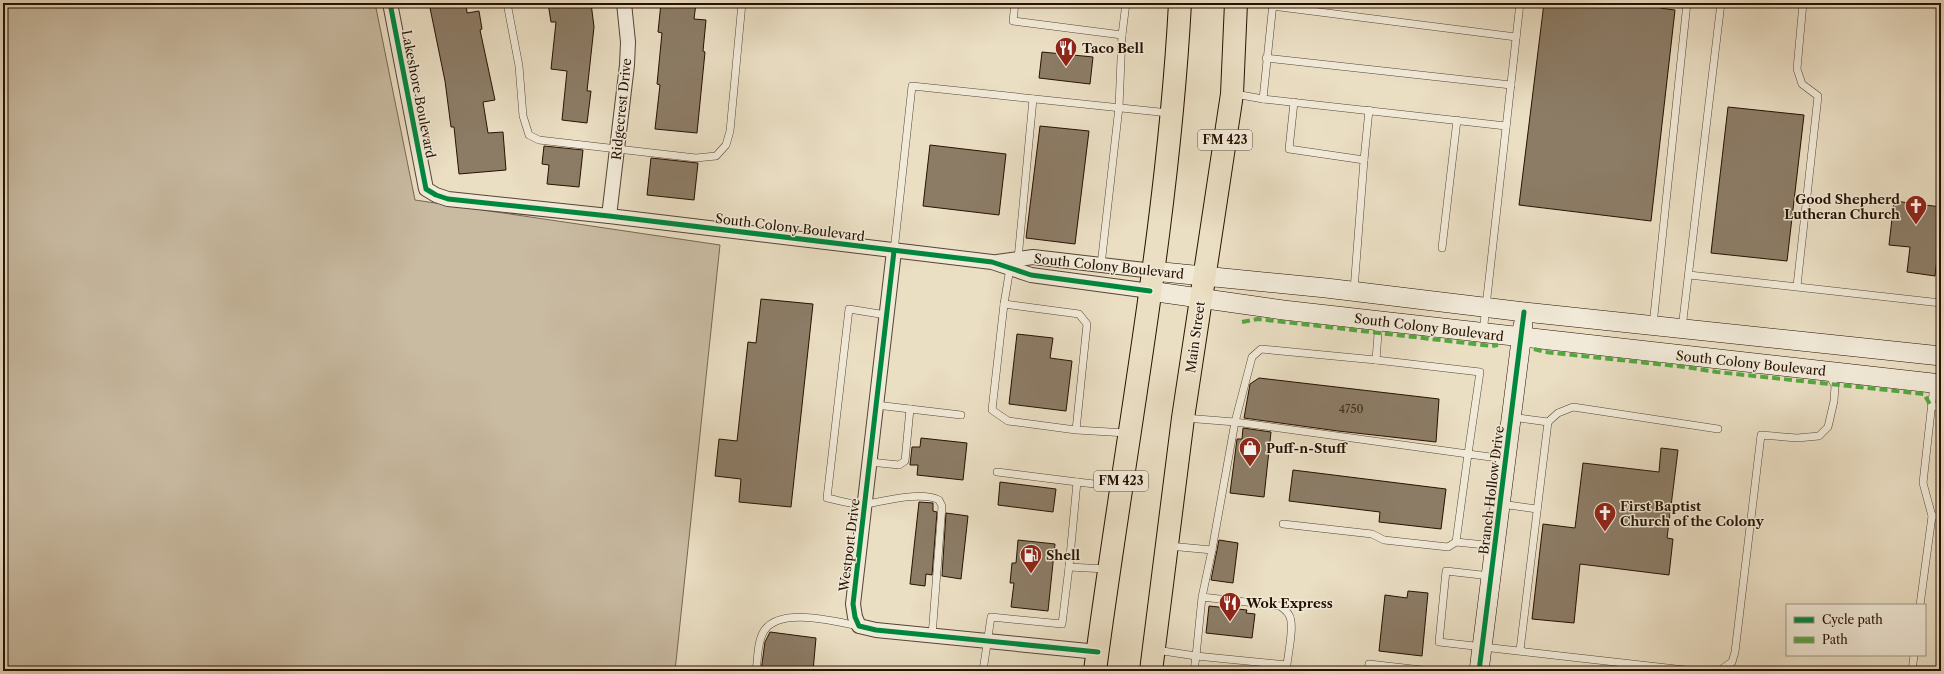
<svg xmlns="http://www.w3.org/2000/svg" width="1944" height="674" viewBox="0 0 1944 674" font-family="'Libre Caslon Text',serif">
<rect width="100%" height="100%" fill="#eadec3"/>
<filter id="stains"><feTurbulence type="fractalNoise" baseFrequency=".005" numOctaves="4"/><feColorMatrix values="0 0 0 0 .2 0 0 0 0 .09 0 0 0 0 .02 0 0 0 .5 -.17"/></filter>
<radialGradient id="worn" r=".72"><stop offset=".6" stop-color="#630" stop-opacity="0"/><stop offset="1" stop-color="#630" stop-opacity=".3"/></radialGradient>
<polygon fill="#c9bba2" stroke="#786652" points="3,3 375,3 415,200 720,245 675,671 3,671"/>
<g fill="#8c7c66" stroke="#261101">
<polygon points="429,3 466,3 467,13 479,11 482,29 480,30 495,100 483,102 488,133 503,132 506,170 459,174 454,127 451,127 445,81"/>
<polygon points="548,3 591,3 594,27 587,91 591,91 587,123 562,120 567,71 551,69 556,22 551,22"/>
<polygon points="661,3 696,3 694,19 706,20 703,51 705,52 697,133 655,129 660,85 657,84 662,33 658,32"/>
<polygon points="1544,3 1658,3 1660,8 1675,10 1651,221 1519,205"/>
<polygon points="1042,52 1093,57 1090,84 1039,78"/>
<polygon points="1728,107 1804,115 1787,261 1711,253"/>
<polygon points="1040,126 1089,131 1075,244 1026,238"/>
<polygon points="930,145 1006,154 999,215 923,206"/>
<polygon points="544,146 583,150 579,187 547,184 549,165 542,164"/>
<polygon points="651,158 698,163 694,200 647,195"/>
<polygon points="1894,201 1941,207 1941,248 1938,250 1935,276 1907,272 1910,247 1889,245"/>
<polygon points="761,299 813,304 791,507 739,502 741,479 715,476 719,439 737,441 748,342 756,343"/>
<polygon points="1017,334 1053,338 1050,358 1072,361 1066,411 1009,404"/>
<polygon points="1259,378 1439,399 1436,442 1338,431 1244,418 1250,384"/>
<polygon points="1243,428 1271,432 1264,497 1230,493 1237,439 1242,439"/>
<polygon points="921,438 967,443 963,480 917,475 918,465 910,465 912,447 920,447"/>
<polygon points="1661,448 1678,450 1667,538 1673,539 1669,575 1580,564 1574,623 1532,619 1543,524 1575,528 1583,463 1659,472"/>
<polygon points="1293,470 1446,489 1441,529 1379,522 1380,512 1289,501"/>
<polygon points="1000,482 1056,489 1053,512 998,505"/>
<polygon points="919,502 933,503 933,511 937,512 932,575 926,574 925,586 910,584"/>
<polygon points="946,513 968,516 961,579 942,576"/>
<polygon points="1018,540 1055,544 1048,611 1011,607 1014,583 1010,583 1012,563 1016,563"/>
<polygon points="1219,540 1238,543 1233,583 1211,580"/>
<polygon points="1408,591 1428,593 1422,656 1379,651 1385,595 1407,598"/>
<polygon points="1209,606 1247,610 1246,613 1255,614 1252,638 1206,633"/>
<polygon points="770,632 816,638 813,671 761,671 765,642"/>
</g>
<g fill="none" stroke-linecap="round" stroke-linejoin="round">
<g stroke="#574432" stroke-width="8">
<g id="lane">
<polyline points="507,3 519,66 523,116 529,135 539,140 696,158 716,156 726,145 730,131 742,3"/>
<polyline points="1015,3 1013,21 1122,35 1126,3"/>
<polyline points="1160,3 1178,5"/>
<polyline points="1273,3 1263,99 1506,126"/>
<polyline points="1272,6 1516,37"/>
<polyline points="1266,58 1511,85"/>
<polyline points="1235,94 1263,99"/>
<polyline points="1294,102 1289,149 1364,160 1354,290"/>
<polyline points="1364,160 1369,110"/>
<polyline points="1442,248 1457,120"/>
<polyline points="894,251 912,86 1169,113"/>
<polyline points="1018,259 1033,99"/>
<polyline points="1101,265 1119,107 1122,35"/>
<polyline points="1689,275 1941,303"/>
<polyline points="1797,286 1818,96 1802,84 1797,69 1803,3"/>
<polyline points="1004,304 1010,268"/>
<path d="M886 315 849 309 827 498C838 500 855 506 866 504 886 501 920 491 939 500L942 506 932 636"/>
<polyline points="1653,325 1687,3"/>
<polyline points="1682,328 1721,3"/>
<polyline points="1483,333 1520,3"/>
<polyline points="876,405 961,415"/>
<polyline points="1931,406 1941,407"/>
<polyline points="1512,417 1548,422 1520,650"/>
<polyline points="1185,418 1235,422 1468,454 1480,372 1376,360 1379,321"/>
<polyline points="1548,422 1558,413 1573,407 1718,429"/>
<polyline points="1076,430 1008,421 992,410 1004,304 1079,314 1087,324 1076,430 1127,433"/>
<polyline points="870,462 899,465 905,461 910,409"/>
<polyline points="997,472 1077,482"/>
<polyline points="1501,504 1537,509"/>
<polyline points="1932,516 1941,516"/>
<polyline points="1283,524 1372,534 1384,540 1448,547 1456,542"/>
<polyline points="1169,546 1212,550 1235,422 1252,357 1261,349 1376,360"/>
<polyline points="1495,546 1456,542 1468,454 1506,459"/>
<polyline points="1106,569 1069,567 1077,482 1120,487"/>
<polyline points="1490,576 1446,571 1439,642 1694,671"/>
<path d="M1202 597 1280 606C1284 609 1287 611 1289 615 1295 624 1288 653 1287 665L1196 656 1202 597 1212 550"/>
<polyline points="1920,605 1932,516 1923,483 1934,384"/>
<polyline points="1156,650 1196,656 1194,671"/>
<path d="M756 671C758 659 757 642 764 631 780 606 836 622 859 626"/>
<polyline points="983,671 991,617 1062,624 1069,567"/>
<polyline points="1368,671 1369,664 1431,671"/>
<polyline points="1719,671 1732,662 1735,652 1761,435 1797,438 1819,436 1828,427 1834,401 1835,386 1829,374"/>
<polyline points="1912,671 1914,655"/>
</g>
</g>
<g stroke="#574432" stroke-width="16">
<g id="street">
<polyline points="390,3 426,189 436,195 448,199 609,216 992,262 1031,275 1150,291"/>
<polyline points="609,216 627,65 628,42 624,3"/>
<polyline points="894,251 853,604 855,617 859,626 876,630 1098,652"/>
<polyline points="997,262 1033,257 1153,271"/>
</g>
</g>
<g stroke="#261101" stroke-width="20">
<g id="secondary">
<polyline points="1153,271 1326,288 1524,312 1941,356"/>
<polyline points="1150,291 1283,310 1941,384"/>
<polyline points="1479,671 1523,325"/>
</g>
</g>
<g stroke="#261101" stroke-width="24">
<g id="primary">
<path d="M1095 671C1124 449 1168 227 1180 3"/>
<polyline points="1151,671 1183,418 1232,94 1236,3"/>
</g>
</g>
<use href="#lane" stroke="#f1ead8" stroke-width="7"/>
<use href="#street" stroke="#f1ead8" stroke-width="14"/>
<use href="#secondary" stroke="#f1ead8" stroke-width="19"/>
<use href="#primary" stroke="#eadec3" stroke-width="22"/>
<g stroke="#53a840" stroke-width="4" stroke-dasharray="8 4" stroke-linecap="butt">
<polyline points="1242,322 1258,319 1492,346 1498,345"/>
<polyline points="1534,349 1545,352 1685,367 1717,372 1924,394 1931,406"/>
</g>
<g stroke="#f1ead8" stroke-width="8">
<g id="cycleway">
<polyline points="390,3 426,189 436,195 448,199 609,216 992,262 1031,275 1150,291"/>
<polyline points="894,251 853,604 855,617 859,626 876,630 1098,652"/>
<polyline points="1479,671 1524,312"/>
</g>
</g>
<use href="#cycleway" stroke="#00873e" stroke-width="5"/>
</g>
<defs>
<g id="restaurant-pin" transform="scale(1.15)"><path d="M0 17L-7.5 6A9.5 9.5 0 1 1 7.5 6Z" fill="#8f2418" stroke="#f1ead8"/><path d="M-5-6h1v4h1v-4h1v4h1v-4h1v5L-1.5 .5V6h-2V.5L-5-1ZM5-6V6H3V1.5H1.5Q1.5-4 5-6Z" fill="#fff"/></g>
<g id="church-pin" transform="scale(1.15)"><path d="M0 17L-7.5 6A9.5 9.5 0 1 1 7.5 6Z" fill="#8f2418" stroke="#f1ead8"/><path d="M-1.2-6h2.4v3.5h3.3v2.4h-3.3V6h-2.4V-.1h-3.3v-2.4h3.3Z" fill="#fff"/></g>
<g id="shop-pin" transform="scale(1.15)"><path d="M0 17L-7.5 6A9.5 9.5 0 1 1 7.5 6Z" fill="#8f2418" stroke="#f1ead8"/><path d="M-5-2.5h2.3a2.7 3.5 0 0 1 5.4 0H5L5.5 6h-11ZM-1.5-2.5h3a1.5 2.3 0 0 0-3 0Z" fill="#fff"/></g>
<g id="fuel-pin" transform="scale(1.15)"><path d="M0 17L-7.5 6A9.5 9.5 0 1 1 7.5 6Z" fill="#8f2418" stroke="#f1ead8"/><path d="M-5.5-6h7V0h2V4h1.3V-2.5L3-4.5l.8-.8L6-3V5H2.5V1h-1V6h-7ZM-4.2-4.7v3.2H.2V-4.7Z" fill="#fff"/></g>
</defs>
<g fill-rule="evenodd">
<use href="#restaurant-pin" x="1066" y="48"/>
<use href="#church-pin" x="1916" y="206"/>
<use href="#shop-pin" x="1250" y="448"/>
<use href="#church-pin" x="1605" y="513"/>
<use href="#fuel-pin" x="1031" y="555"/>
<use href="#restaurant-pin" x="1230" y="603"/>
</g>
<g text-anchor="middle" stroke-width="3" stroke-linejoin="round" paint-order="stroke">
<g font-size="11" fill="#402c1a">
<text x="1351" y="413">4750</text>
</g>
<g fill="#f1ead8" stroke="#635242" stroke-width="1">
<rect x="1198" y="130" width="54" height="20" rx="3"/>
<rect x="1094" y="471" width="54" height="20" rx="3"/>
</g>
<g font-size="12" font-weight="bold" fill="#261101">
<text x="1225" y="144">FM 423</text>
<text x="1121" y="485">FM 423</text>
</g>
<g font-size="13" font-weight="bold" fill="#261101" stroke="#f1ead8" text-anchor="start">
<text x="1082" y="53">Taco Bell</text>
<text x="1900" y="204" text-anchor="end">Good Shepherd<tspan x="1900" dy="15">Lutheran Church</tspan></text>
<text x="1266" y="453">Puff-n-Stuff</text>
<text x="1620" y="511">First Baptist<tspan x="1620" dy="15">Church of the Colony</tspan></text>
<text x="1046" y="560">Shell</text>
<text x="1246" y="608">Wok Express</text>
</g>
<g font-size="13" fill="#261101" stroke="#f1ead8">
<text transform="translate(419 94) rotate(79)" y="5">Lakeshore Boulevard</text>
<text transform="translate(621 109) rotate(-84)" y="5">Ridgecrest Drive</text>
<text transform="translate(790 227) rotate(7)" y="5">South Colony Boulevard</text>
<text transform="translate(1109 266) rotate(6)" y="5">South Colony Boulevard</text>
<text transform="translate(1429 327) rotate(7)" y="5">South Colony Boulevard</text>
<text transform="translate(1195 337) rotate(-82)" y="5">Main Street</text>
<text transform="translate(1751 363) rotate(6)" y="5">South Colony Boulevard</text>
<text transform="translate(1491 490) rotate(-83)" y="5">Branch Hollow Drive</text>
<text transform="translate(849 545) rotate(-83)" y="5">Westport Drive</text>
</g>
</g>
<rect width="1944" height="674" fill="none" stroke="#eadec3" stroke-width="16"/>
<rect x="4" y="4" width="1936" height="666" fill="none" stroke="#261101" stroke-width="2"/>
<rect x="8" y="8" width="1928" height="658" fill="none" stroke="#261101"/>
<rect x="1786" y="604" width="140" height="52" fill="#f1ead8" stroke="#a09382"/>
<rect x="1794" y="617" width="20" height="6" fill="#00873e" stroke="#a09382"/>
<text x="1822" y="624" font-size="12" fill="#261101">Cycle path</text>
<rect x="1794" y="637" width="20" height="6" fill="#53a840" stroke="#a09382"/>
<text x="1822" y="644" font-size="12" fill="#261101">Path</text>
<rect width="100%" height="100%" filter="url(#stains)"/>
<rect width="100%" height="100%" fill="url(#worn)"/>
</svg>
